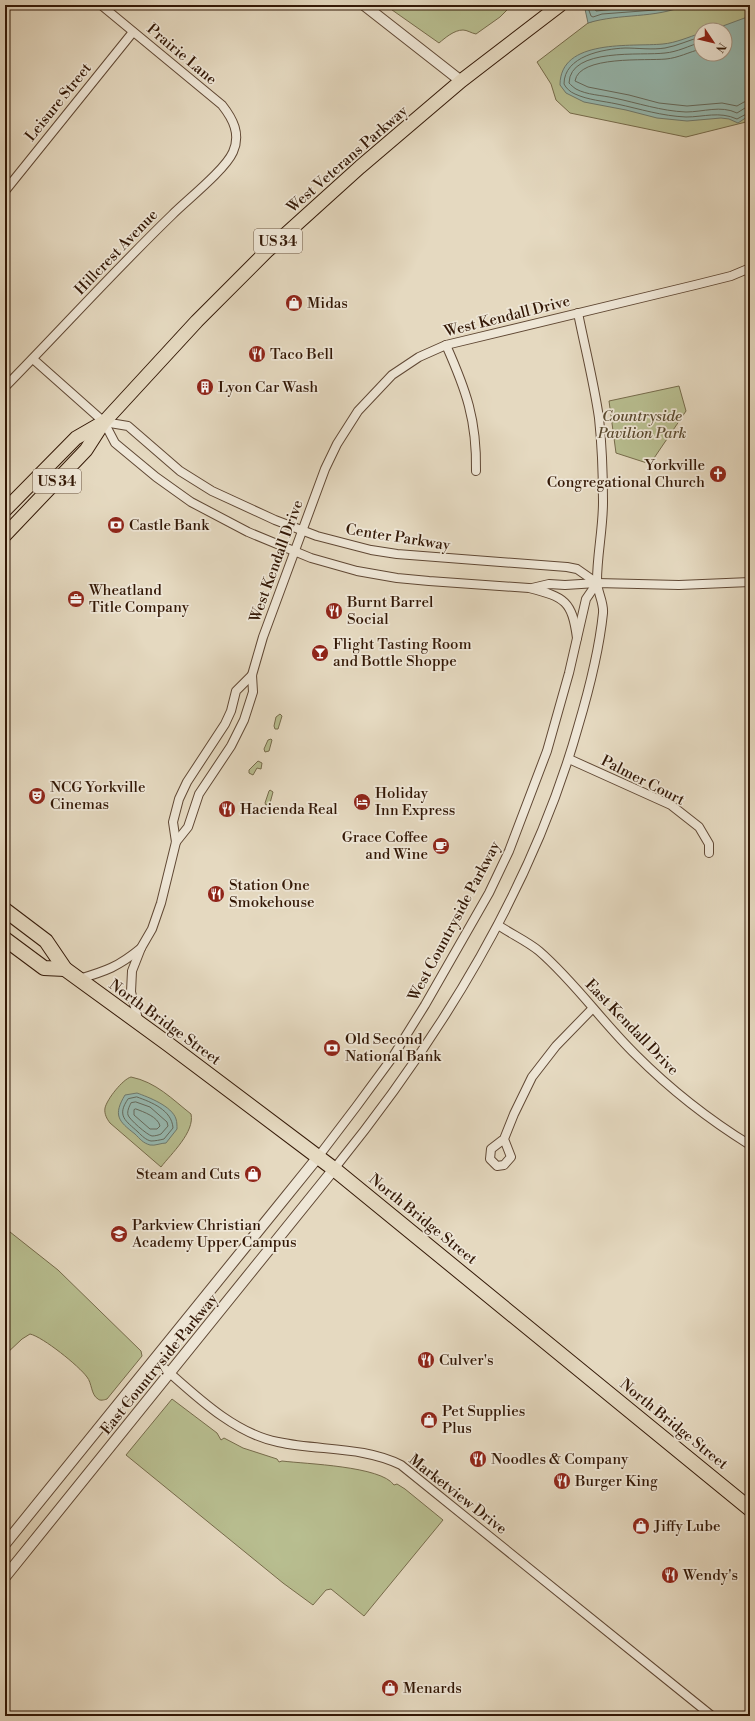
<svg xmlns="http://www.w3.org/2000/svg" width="755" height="1721" viewBox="0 0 755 1721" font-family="'Libre Bodoni',serif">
<rect width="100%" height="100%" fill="#e5d9c0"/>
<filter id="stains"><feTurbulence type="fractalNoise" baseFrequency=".005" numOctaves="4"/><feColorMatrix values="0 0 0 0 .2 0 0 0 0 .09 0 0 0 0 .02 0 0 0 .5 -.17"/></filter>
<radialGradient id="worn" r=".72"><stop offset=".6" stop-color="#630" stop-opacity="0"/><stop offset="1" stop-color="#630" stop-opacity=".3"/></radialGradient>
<g fill="#b8be90" stroke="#766b4b" fill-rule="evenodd">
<path d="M385 5H512L500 17 476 34C471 33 467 30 463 30 454 30 445 38 439 43Z"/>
<path d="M617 5H750V121L686 137 570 113 556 100 551 84 537 62 588 23 602 18 614 17ZM701 30H725V54H701Z"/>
<polygon points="679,386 686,411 650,464 616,453 609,401"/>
<polygon points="280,714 282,716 278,729 275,729 274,726 276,717"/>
<polygon points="271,739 272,740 269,751 265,752 264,749 268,740"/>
<polygon points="258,761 262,763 261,769 257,768 253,775 249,773 249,770"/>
<polygon points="270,790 273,792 270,803 266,805 265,803 269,791"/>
<path d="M131 1077C156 1082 172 1099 191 1114 195 1132 171 1154 161 1167L110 1123C107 1119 104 1114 105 1108 107 1099 123 1079 131 1077Z"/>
<path d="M5 1228 58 1270 141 1351 142 1356 107 1399C104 1400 100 1401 98 1399 91 1395 92 1383 87 1377 79 1366 43 1337 30 1334L22 1339 5 1355Z"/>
<path d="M172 1399 217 1433 221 1440 224 1438 243 1448 277 1459 279 1462 282 1461C306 1464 381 1466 394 1485L397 1484 405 1489 443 1520 364 1616 331 1589 326 1590 313 1605 283 1583 126 1455Z"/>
</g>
<g fill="#96bab2" stroke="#6e796d">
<path d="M582 5H686C655 19 620 13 588 23L585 9Z"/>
<path d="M750 16V115L738 123 729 119 721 118 687 121 657 118 626 110 584 102 566 93 560 85C560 38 632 47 663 44 675 43 689 37 701 33V54H725V30H712Z"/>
<path d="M137 1093C148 1097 172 1106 176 1119 177 1122 177 1126 177 1129L166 1143C161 1143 155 1146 150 1145 143 1143 140 1139 135 1134 118 1121 113 1115 125 1095Z"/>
</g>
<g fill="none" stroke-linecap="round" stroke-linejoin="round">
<g stroke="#64695c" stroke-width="1">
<polyline points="587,5 591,16 593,17 602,14 655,10 674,5"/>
<polyline points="593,5 596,11 655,5"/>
<path d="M701 37C689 40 677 46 665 48 652 50 638 48 625 48 603 49 564 56 564 84 566 88 570 92 575 94 588 100 603 101 617 104 640 109 662 116 686 117 704 117 719 111 737 119L750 112"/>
<path d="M701 42C689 46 677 52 665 53 642 56 570 47 569 83 571 85 573 87 576 89 587 95 601 95 614 98 638 103 661 111 686 112 703 112 721 105 737 113L745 108 750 107"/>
<path d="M701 49C689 52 678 58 666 59 647 61 579 55 575 81L588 87 629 95 659 103 687 106 722 103 737 106 744 102 750 101"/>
<path d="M137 1097C151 1102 172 1110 173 1128L164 1139C160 1140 155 1141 151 1141 146 1140 142 1136 138 1132 126 1121 116 1116 128 1099Z"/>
<path d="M136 1102 150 1107 167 1122 168 1126 161 1134C159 1135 155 1136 152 1136 147 1135 129 1119 128 1115 127 1111 129 1107 131 1103Z"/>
<path d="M136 1109C144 1112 158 1117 160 1126L157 1129H150L134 1115V1110Z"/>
</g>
<g stroke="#604834" stroke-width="10">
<g id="minor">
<polyline points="5,191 133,32"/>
<path d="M446 345C466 390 477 420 476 471"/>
<path d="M33 359 104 422 115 443 156 477 191 502 248 532 311 558 357 571 397 578 429 581 529 588C565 597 572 601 577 638"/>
<path d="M5 387C61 330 115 270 172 215 187 200 225 170 233 152 241 134 233 119 222 105L101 5"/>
<polyline points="104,422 128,426 180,471 212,491 275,520 317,536 371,550 397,554 567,567 577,569 597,583"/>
<polyline points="532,588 549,584 565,585 597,583 679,585 750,582"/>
<polyline points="569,759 671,805 699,827 709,844 709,853"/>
<polyline points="176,842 188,827 199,794 231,746 244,720 253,692 252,675 263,637 325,469 337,444 358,411 392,375 419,357 446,345 695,285 731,276 750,268"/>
<path d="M498 925C511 934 527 941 539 951 575 982 602 1022 636 1055 671 1090 708 1119 750 1145"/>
<path d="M79 979C106 971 118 967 141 948"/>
<polyline points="139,1023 131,992 132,971 141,948 152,929 161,903 176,842 173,822 179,799 187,782 225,724 231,711 236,691 252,675"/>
<polyline points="504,1139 511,1157 504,1165 497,1166 490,1159 491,1149 504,1139 514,1114 532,1077 556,1046 592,1009"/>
<polyline points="318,1157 356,1107 392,1058 425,1005 489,893 509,851 547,751 569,673 586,599 597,583"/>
<path d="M334 1169C440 1038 532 890 578 727 589 690 599 652 603 613 604 602 597 592 597 581 597 555 603 529 603 502 603 474 602 446 599 418 594 383 585 348 578 313"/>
<path d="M155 1360C190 1390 231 1433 278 1442 319 1451 363 1446 401 1465L712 1716"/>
</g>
</g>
<g stroke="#604834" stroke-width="12">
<g id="tertiary">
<polyline points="364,5 461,81"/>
<polyline points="5,1544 318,1157"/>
<polyline points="5,1577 334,1169"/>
</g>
</g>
<g stroke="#331806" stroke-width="15">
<g id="primary">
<polyline points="5,510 76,438 102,423"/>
<polyline points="5,535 86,450 104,422 197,321 267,251 360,167 461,81 560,5"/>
</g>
</g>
<g stroke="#331806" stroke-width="16">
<g id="trunk">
<polyline points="5,910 46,941 65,969 168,1044 334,1169 750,1509"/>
<polyline points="5,939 44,968 65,969"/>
</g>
</g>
<use href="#minor" stroke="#eee6d6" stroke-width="8"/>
<use href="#tertiary" stroke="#eee6d6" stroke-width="10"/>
<use href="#primary" stroke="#e5d9c0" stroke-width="13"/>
<use href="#trunk" stroke="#e5d9c0" stroke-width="14"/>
</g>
<defs>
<g id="shop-disc" transform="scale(0.9)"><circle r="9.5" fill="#8f2418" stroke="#eee6d6"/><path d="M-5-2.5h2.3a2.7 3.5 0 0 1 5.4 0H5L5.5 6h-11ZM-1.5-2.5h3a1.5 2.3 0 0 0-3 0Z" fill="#fff"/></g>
<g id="restaurant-disc" transform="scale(0.9)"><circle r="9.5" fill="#8f2418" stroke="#eee6d6"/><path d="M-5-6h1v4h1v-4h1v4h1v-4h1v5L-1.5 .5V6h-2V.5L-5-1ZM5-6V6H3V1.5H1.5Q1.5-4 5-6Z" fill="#fff"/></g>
<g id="building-disc" transform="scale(0.9)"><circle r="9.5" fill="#8f2418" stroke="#eee6d6"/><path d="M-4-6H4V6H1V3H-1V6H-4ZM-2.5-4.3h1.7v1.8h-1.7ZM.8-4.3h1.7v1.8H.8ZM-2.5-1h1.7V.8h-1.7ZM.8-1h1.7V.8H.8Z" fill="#fff"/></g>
<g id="church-disc" transform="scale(0.9)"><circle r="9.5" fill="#8f2418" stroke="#eee6d6"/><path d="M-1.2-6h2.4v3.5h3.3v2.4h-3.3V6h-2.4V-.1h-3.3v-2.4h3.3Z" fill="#fff"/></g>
<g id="bank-disc" transform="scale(0.9)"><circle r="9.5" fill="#8f2418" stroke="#eee6d6"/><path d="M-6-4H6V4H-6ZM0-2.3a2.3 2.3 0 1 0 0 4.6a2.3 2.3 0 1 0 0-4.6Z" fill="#fff"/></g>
<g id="office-disc" transform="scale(0.9)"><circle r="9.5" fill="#8f2418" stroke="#eee6d6"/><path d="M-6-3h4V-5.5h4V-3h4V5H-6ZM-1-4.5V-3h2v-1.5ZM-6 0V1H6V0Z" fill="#fff"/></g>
<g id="bar-disc" transform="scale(0.9)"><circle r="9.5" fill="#8f2418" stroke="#eee6d6"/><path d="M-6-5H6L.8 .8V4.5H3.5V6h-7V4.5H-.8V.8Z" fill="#fff"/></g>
<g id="theatre-disc" transform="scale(0.9)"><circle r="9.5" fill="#8f2418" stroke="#eee6d6"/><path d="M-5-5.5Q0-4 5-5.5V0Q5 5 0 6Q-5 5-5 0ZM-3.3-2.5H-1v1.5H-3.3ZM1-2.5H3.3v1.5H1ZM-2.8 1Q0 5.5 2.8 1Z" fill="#fff"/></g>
<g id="hotel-disc" transform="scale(0.9)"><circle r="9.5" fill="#8f2418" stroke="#eee6d6"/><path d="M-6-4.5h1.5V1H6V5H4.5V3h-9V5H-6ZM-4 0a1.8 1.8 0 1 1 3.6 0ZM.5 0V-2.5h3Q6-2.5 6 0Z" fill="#fff"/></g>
<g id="cafe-disc" transform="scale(0.9)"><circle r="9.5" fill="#8f2418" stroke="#eee6d6"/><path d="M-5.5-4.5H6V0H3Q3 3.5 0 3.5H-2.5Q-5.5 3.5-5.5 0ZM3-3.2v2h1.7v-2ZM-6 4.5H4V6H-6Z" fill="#fff"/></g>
<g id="school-disc" transform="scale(0.9)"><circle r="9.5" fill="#8f2418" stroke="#eee6d6"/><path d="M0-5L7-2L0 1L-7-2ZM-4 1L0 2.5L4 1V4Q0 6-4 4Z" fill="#fff"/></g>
</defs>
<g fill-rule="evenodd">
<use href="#shop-disc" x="294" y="303"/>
<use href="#restaurant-disc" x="257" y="354"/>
<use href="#building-disc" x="205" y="387"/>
<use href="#church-disc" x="718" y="474"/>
<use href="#bank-disc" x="116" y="525"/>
<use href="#office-disc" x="76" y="599"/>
<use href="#restaurant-disc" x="334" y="611"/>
<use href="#bar-disc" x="320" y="653"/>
<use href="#theatre-disc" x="37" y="796"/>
<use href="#hotel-disc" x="362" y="802"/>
<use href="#restaurant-disc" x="227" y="809"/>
<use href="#cafe-disc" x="441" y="846"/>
<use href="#restaurant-disc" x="216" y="894"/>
<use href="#bank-disc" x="332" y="1048"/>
<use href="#shop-disc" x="253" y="1174"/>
<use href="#school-disc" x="119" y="1234"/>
<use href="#restaurant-disc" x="426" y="1360"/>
<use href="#shop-disc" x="429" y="1420"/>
<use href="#restaurant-disc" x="478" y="1459"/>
<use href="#restaurant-disc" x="562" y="1481"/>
<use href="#shop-disc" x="641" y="1526"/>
<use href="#restaurant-disc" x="670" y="1575"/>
<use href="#shop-disc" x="390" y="1688"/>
</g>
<g text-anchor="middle" stroke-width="3.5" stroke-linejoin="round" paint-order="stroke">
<g fill="#eee6d6" stroke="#6b5644" stroke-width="1">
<rect x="254" y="229" width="48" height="24" rx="3"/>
<rect x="33" y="469" width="48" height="24" rx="3"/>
</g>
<g font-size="14" font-weight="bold" fill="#331806">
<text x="278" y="246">US 34</text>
<text x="57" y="486">US 34</text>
</g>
<g font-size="15" fill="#331806" stroke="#eee6d6">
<text transform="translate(182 54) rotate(40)" y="5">Prairie Lane</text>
<text transform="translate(58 102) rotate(-51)" y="5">Leisure Street</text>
<text transform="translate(347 159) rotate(-41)" y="5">West Veterans Parkway</text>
<text transform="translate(116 252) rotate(-46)" y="5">Hillcrest Avenue</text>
<text transform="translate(507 316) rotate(-14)" y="5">West Kendall Drive</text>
<text transform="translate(398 537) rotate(9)" y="5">Center Parkway</text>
<text transform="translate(276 561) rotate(-70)" y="5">West Kendall Drive</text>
<text transform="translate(643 780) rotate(27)" y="5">Palmer Court</text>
<text transform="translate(454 921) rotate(-62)" y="5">West Countryside Parkway</text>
<text transform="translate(165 1022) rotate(36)" y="5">North Bridge Street</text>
<text transform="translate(632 1027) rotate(46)" y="5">East Kendall Drive</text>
<text transform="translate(423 1219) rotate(39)" y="5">North Bridge Street</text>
<text transform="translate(159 1364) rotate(-51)" y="5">East Countryside Parkway</text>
<text transform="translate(674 1424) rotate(39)" y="5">North Bridge Street</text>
<text transform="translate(458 1494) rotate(38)" y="5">Marketview Drive</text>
</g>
<g font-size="15" fill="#331806" stroke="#eee6d6" text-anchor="start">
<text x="307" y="308">Midas</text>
<text x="270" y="359">Taco Bell</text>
<text x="218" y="392">Lyon Car Wash</text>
<text x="705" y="470" text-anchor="end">Yorkville<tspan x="705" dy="17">Congregational Church</tspan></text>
<text x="129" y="530">Castle Bank</text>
<text x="89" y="595">Wheatland<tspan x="89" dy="17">Title Company</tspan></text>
<text x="347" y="607">Burnt Barrel<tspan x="347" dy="17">Social</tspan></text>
<text x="333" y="649">Flight Tasting Room<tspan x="333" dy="17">and Bottle Shoppe</tspan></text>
<text x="50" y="792">NCG Yorkville<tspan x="50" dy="17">Cinemas</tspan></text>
<text x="375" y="798">Holiday<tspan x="375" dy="17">Inn Express</tspan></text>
<text x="240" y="814">Hacienda Real</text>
<text x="428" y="842" text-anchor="end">Grace Coffee<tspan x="428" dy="17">and Wine</tspan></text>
<text x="229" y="890">Station One<tspan x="229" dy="17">Smokehouse</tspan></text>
<text x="345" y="1044">Old Second<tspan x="345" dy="17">National Bank</tspan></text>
<text x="240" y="1179" text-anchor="end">Steam and Cuts</text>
<text x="132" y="1230">Parkview Christian<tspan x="132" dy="17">Academy Upper Campus</tspan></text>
<text x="439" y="1365">Culver's</text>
<text x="442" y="1416">Pet Supplies<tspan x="442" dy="17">Plus</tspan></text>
<text x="491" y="1464">Noodles &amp; Company</text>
<text x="575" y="1486">Burger King</text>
<text x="654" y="1531">Jiffy Lube</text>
<text x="683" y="1580">Wendy's</text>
<text x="403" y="1693">Menards</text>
</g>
<g font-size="15" font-style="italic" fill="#5b4a2f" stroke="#eee6d6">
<text x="642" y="421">Countryside<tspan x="642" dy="17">Pavilion Park</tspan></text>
</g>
</g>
<rect width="755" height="1721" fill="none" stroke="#e5d9c0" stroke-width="20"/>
<rect x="6" y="6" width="743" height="1709" fill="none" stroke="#331806" stroke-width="2"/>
<rect x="10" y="10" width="735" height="1701" fill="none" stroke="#331806"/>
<g transform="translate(713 42) rotate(125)"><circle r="19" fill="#eee6d6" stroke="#a39483"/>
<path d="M0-3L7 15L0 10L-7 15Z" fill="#8f2418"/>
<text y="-6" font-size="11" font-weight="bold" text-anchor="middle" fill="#331806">N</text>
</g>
<rect width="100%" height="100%" filter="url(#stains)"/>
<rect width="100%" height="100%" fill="url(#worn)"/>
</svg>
